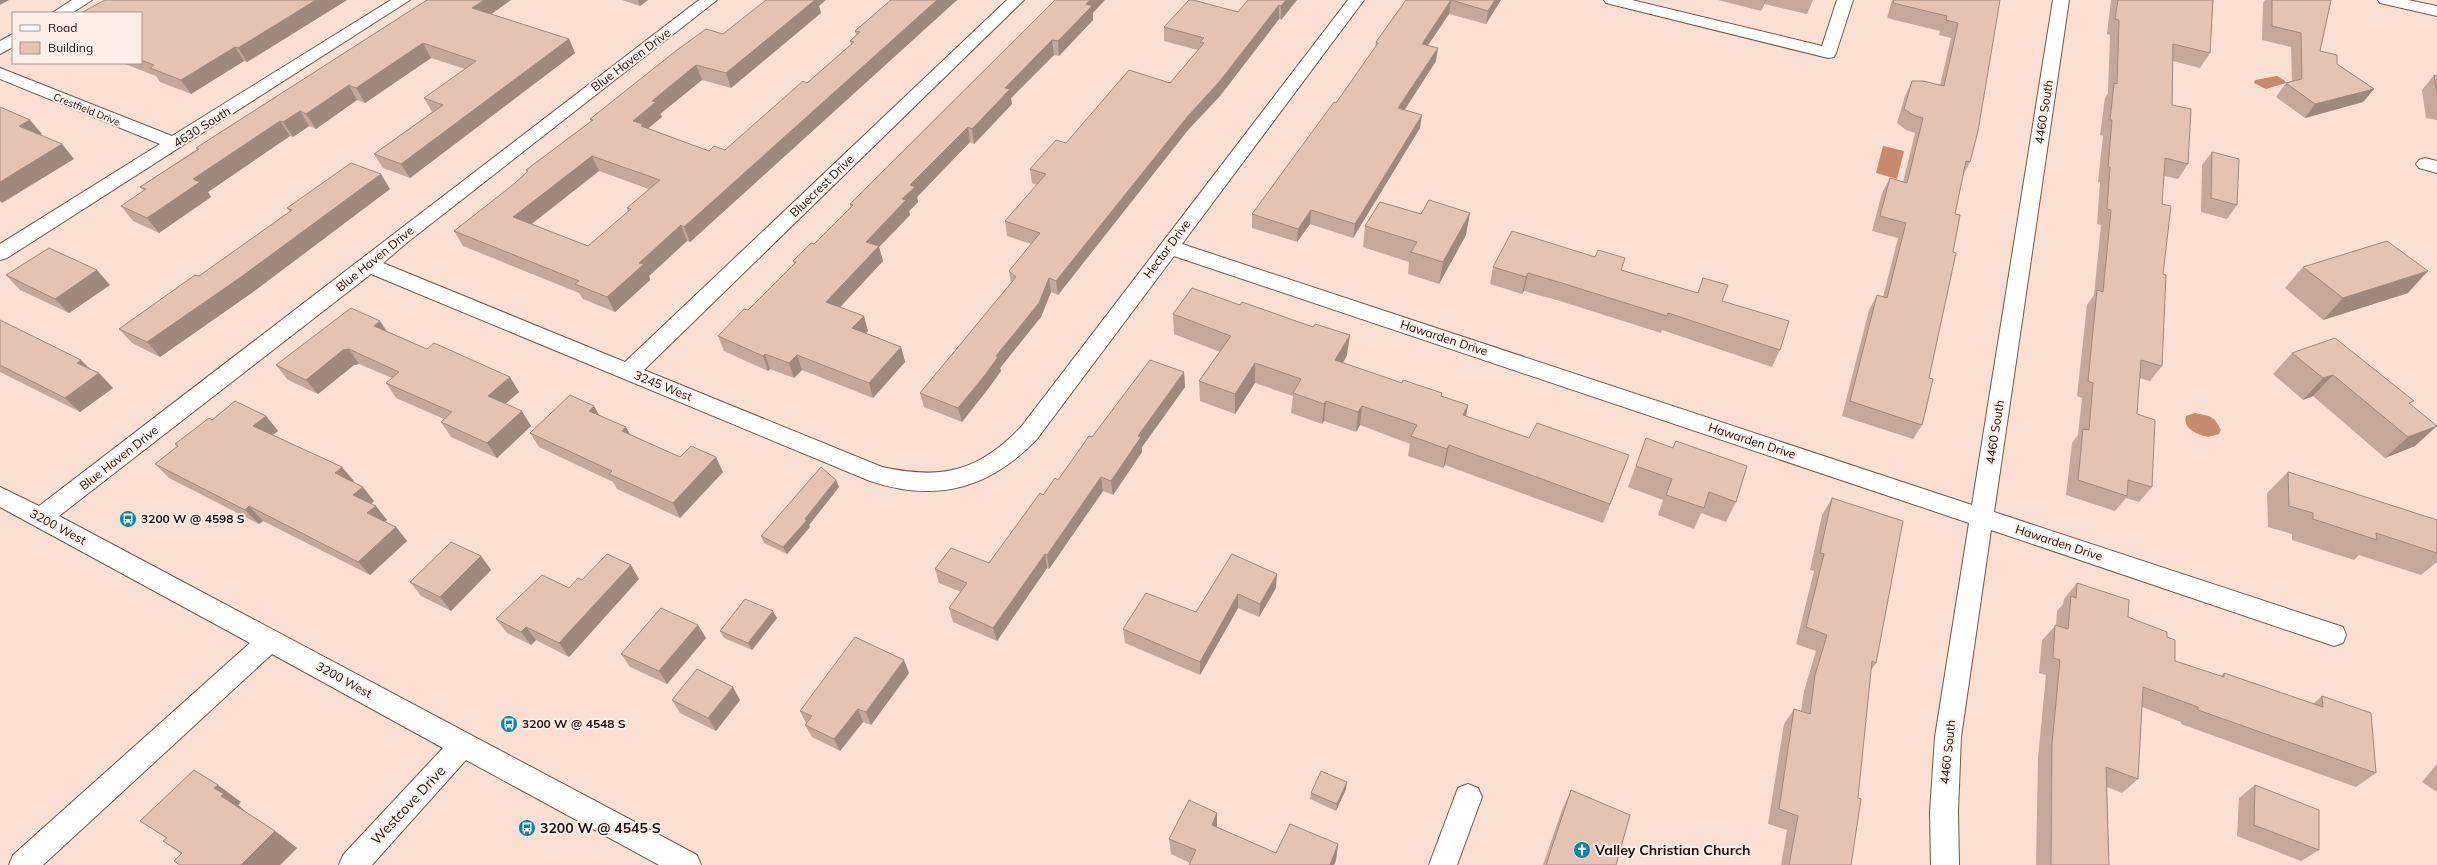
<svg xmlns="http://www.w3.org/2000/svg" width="2437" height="865" viewBox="0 0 2437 865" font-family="Mulish,sans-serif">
<rect width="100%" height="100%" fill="#fbdfd2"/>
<g fill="#c88a6d">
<polygon points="2277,76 2284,80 2286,83 2266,89 2254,83 2255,80"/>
<polygon points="1883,146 1904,151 1897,179 1876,173"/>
<path d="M2195 413 2209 416 2215 420 2221 430 2219 434 2208 437C2199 435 2182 429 2186 416Z"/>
</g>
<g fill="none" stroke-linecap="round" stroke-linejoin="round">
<g stroke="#745749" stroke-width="2">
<g id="minor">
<polygon points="72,0 92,0 72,13 52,13"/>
<polygon points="391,0 410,0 7,258 0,260 0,244 160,144 0,79 0,68 172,136"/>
<path d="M699 0H717L409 241 383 263 625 362 1007 0H1024L644 370 882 467C942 480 978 472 1021 427L1348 0H1364L1182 244 1972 505 2053 0H2069L1994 512 2334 624 2343 627 2346 635 2343 643 2334 646 1991 530 1961 737 1958 812 1959 865H1931L1930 812 1935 737 1969 523 1174 256 1037 439C989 489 936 503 870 481L371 274 59 516 697 855 701 865H659L466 760 372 865H339L343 855 443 748 272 654 43 865H9L13 855 250 643 0 507V487L39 506Z"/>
<polygon points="1604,0 1632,0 1822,46 1837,0 1853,0 1836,53 1834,57 1828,58 1606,3"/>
<polygon points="2378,0 2408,0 2437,6 2437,16 2380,3"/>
<polygon points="13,34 13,47 0,54 0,41"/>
<polygon points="2425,158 2437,161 2437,173 2419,168 2416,164 2419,160"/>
<polygon points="1468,784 1478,788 1482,797 1457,865 1429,865 1458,788"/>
</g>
</g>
<use href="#minor" fill="#fff" fill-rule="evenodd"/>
</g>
<g fill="#c5a89a" fill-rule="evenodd">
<polygon points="347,0 247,62 244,61 191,94 160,82 156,76 122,63 141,63 141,13"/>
<polygon points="427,0 491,14 569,39 575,53 410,178 383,168 374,154 432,112 424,98 465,69 431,58 365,103 357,100 316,129 309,126 293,137 290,136 208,192 211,197 159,233 133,221 121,206 144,191 140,187 197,149 196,148"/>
<polygon points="622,0 648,0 640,6"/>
<path d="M891 0H957L690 242 687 241 649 276 650 280 615 312 583 299 579 293 463 246 454 231 514 184 527 172 526 170 591 121 590 119 723 34 819 6 821 13 731 88 702 80 660 114 662 117 648 128 709 151 725 150 807 83 851 44 850 41 856 35 855 31ZM599 171 649 189 627 208 628 212 588 246 532 224Z"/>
<polygon points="1055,0 1093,13 1093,20 1059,56 1054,55 1011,98 1012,104 974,144 970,142 917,197 918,202 909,211 910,215 879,247 883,261 840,307 868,331 866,333 901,347 905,362 873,398 802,370 794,378 770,369 768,371 724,351 718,336 748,310 794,265 793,261 814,244 851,208 850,204"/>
<polygon points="1297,0 1281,20 1279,19 1220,96 1188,130 1058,295 1051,292 1041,317 1000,368 1001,371 988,389 962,422 924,407 920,393 1011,283 1009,271 1031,244 1007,236 1005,221 1037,185 1032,183 1030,169 1066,143 1170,83 1198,50 1164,41 1164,27"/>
<polygon points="1406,0 1501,0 1486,24 1449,14 1428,45 1436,61 1404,110 1420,128 1353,238 1310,224 1297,242 1252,228 1252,214 1336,103 1375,48 1376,42"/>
<polygon points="1718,0 1813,0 1807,14 1764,4 1761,11"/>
<polygon points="1892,0 2000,0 1970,162 1963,176 1955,214 1953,252 1929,378 1922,425 1913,439 1842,416 1869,310 1877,295 1883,297 1898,238 1872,231 1882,193 1890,178 1903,182 1915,133 1906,130 1897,123 1905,96 1912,81 1940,85 1951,38 1939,35 1940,31 1887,18"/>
<polygon points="2111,0 2213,0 2210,53 2200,68 2173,61 2172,105 2188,164 2178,179 2164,176 2162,204 2163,274 2162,366 2150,381 2139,378 2137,414 2152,487 2139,502 2126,498 2115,511 2066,495 2072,443 2078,435 2082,398 2077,396 2087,305 2094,295 2101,225 2097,224 2100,182 2098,182 2103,136 2100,135 2105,98 2108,93 2110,35 2107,34"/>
<polygon points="2265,0 2331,0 2320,51 2337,64 2374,89 2363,102 2305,118 2276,97 2286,83 2292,81 2291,47 2262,40 2263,3"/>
<polygon points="2434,75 2437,76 2437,120 2426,118 2422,90"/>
<polygon points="2212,152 2237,205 2227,219 2201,212 2202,165"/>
<polygon points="390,189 253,292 160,357 132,343 119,329 199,276 290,212 287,208"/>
<polygon points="1365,226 1466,235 1439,284 1408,274 1409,262 1363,247"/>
<polygon points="1595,257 1625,258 1621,270 1698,293 1703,278 1722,301 1780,350 1772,367 1662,330 1661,333 1560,301 1524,291 1522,294 1490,284 1493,267"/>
<polygon points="2303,267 2408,293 2323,320 2285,288"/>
<polygon points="6,275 110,285 69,313 20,290"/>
<polygon points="1173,314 1347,355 1343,363 1402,383 1442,393 1441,396 1468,405 1466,416 1622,474 1603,523 1445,465 1443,468 1408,456 1410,444 1360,425 1356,432 1324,421 1322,424 1291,413 1293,396 1255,383 1235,414 1200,401 1199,381 1220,352 1174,334"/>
<polygon points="0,320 89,369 113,388 80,412 0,372"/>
<polygon points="387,331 519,392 505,404 531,426 497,458 451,437 441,422 444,419 396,398 386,383 392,378 359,364 354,365 318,394 288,380 276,365"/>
<polygon points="2292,353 2411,404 2415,446 2385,458 2313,396 2303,400 2273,374"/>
<polygon points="1184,372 1185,387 1142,447 1142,452 1113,495 1103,491 1049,569 1047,568 997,641 953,622 949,608 961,592 939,583 935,569 989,563 1043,495 1058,480 1092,437"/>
<polygon points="594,406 599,415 626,427 630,435 680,457 723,472 680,518 617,489 613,482 539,447 530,433"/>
<polygon points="266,416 278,431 272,435 354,481 353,482 374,501 371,504 387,520 385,522 396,527 407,541 370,575 263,521 259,524 169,478 155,464 177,447 175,444 212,420"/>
<polygon points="1646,438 1673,448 1676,441 1736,502 1726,522 1701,513 1694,529 1658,515 1663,500 1628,487"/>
<polygon points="2288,472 2437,520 2437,562 2421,575 2359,555 2354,560 2292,540 2292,534 2268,527 2267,493"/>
<polygon points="836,480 839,487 809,525 810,527 787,554 764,543 761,536"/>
<polygon points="1832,498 1876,663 1871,670 1851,865 1781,865 1787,830 1768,824 1784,724 1794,709 1801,711 1804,691 1816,651 1796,644 1814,571 1810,570 1822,515"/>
<polygon points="1232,554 1276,588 1259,617 1238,608 1200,675 1125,643 1123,629 1196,612"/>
<polygon points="481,556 491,570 451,611 421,596 410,582"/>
<polygon points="639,579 569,657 536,640 531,645 507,633 496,619 569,588 582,580"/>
<polygon points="2077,583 2128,617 2167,637 2175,661 2221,676 2224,673 2313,704 2322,696 2376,773 2356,787 2181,724 2181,722 2142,707 2138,779 2122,793 2107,787 2109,865 2036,865 2038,758 2046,675 2039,673 2042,640 2056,625 2057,611 2063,604 2064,599"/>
<polygon points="777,618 752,650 724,638 720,631"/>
<polygon points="698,625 706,638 667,684 630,667 621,654"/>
<polygon points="909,673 871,725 863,722 840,751 812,737 805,725 806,723 800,711"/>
<polygon points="672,700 740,700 716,731 680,713"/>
<polygon points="2437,764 2437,792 2422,782"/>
<polygon points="1347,782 1346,789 1336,811 1310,799 1311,793"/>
<polygon points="2255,785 2319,850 2301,861 2237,836 2239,798"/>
<polygon points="1571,790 1616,865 1543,865 1562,810"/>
<polygon points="241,802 238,805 246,812 275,831 297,848 280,865 179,865 181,854 163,841 166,838 140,821"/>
<polygon points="1217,813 1217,828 1276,853 1338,844 1336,860 1334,865 1189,865 1190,863 1171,854 1169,839"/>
</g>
<g fill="#a0887d">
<polygon points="0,0 9,0 0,5"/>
<polygon points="316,0 347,0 247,62 238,48"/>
<polygon points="484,0 511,0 479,23 472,8"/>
<polygon points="638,0 648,0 640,6"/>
<polygon points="813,0 826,0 819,6 821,13 731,88 726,73"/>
<polygon points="937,0 957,0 690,242 684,227"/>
<polygon points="1090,0 1105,0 1093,13 1093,20 1059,56 1058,41 1086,4"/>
<polygon points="1286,0 1297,0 1281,20 1281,6"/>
<polygon points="1451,0 1449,14 1420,57 1422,44"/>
<polygon points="1495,0 1501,0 1486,24 1488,11"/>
<polygon points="1765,0 1766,0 1761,11"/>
<polygon points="1279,5 1279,19 1220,96 1188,130 1058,295 1056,281 1188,116"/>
<polygon points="569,39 575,53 410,178 401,164"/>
<polygon points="1052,40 1054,55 1011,98 1012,104 974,144 972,129 1005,88"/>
<polygon points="423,43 431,58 365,103 356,88"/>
<polygon points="235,47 244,61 191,94 181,80"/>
<polygon points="1438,48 1436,61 1397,122 1398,108"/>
<polygon points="696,65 702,80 660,114 662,117 645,131 633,121 652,101"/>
<polygon points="349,85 357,100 316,129 306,114"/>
<polygon points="2374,89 2363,102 2305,118 2315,104"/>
<polygon points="300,111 309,126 293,137 283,122"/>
<polygon points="1422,115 1420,128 1353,238 1355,224"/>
<polygon points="30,120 42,134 31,141 19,126"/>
<polygon points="280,121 290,136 208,192 211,197 159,233 147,218 193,179"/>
<polygon points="968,127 970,142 917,197 918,202 909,211 910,215 879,247 883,261 831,317 826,302 866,242 902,199 910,185"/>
<polygon points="62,144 74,159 2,203 0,201 0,182"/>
<polygon points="592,156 599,171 521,232 513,217"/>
<polygon points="381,174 390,189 253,292 160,357 147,342"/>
<polygon points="1311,210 1310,224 1297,242 1298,229"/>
<polygon points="1470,213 1466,235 1439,284 1443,262"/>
<polygon points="681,225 687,241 649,276 650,280 615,312 607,297 639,263"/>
<polygon points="97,270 110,285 69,313 55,299"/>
<polygon points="2428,271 2408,293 2323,320 2343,298"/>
<polygon points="1528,273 1524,291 1522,294 1526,277"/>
<polygon points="1049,278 1051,292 1041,317 1000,368 1001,371 988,389 962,422 958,408 996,356"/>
<polygon points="864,316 868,331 857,343 852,328"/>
<polygon points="380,321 390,336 374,326"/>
<polygon points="1350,335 1347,355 1333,380 1335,360"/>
<polygon points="901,347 905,362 873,398 869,383"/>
<polygon points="349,349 359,364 354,365 318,394 306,380 343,350"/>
<polygon points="765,354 770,369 768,371 763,356"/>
<polygon points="797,355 802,370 794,378 789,363"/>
<polygon points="81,360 95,374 77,363"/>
<polygon points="1255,363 1255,383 1235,414 1235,394"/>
<polygon points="1184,372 1185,387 1142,447 1142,452 1113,495 1111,481 1138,436"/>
<polygon points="99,373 113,388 80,412 65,398"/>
<polygon points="2333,375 2313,396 2303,400 2323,378"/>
<polygon points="510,377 519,392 497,411 488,396"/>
<polygon points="1326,401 1324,421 1322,424 1324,404"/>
<polygon points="1468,405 1464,425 1463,415"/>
<polygon points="594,406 602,421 589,411"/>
<polygon points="1362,406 1360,425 1356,432 1358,412"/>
<polygon points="522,411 531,426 497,458 487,443"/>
<polygon points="266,416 278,431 265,441 253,426"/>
<polygon points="2437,426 2415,446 2385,458 2408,437"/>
<polygon points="626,427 634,442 622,431"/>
<polygon points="1449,445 1445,465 1443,468 1447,449"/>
<polygon points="1629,455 1622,474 1603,523 1610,504"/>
<polygon points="716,457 723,472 680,518 673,503"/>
<polygon points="342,467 354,481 346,488 335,473"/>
<polygon points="1101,477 1103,491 1049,569 1047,555"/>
<polygon points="836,480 839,487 809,525 810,527 787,554 783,547"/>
<polygon points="363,487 374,501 365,509 353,495"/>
<polygon points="249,506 263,521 259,524 245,510"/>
<polygon points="376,506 387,520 379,527 367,513"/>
<polygon points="396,527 407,541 370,575 358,562"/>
<polygon points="1045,554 1047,568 997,641 993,628"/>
<polygon points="481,556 491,570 451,611 440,597"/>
<polygon points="631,565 639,579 569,657 559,643"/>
<polygon points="1277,574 1276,588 1259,617 1260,604"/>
<polygon points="1238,594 1238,608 1200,675 1200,662"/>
<polygon points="773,611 777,618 752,650 748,643"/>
<polygon points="698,625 706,638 667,684 659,671"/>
<polygon points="526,627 536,640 531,645 521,632"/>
<polygon points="904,660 909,673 871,725 866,712"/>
<polygon points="733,687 740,700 716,731 708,718"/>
<polygon points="858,709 863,722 840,751 834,739"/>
<polygon points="1347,782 1346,789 1336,811 1337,804"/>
<polygon points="218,785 241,802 238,805 246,812 244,814 221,796 214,788"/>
<polygon points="1217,813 1217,829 1212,825"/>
<polygon points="275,831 297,848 280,865 241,865"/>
<polygon points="1338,844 1336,860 1334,865 1330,865"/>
</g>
<g fill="#e5c3b3" stroke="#a0887d" fill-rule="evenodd">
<polygon points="105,0 316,0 238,48 235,47 181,80 150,68 154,65 141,60 141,13 81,13"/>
<polygon points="427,0 484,0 472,8 569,39 401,164 374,154 443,105 424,98 476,61 423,43 356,88 349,85 306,114 300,111 283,122 280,121 193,179 200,182 147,218 121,206 146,189 140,187 199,149 196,148"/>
<path d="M766 0H815L726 73 696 65 652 101 656 102 633 121 643 124 641 126 709 151 714 146 725 150 803 81 807 83 854 42 850 41 860 32 855 31 891 0H937L684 227 681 225 639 263 644 264 607 297 575 284 579 281 454 231 514 184 528 171 526 170 593 120 590 119 677 50 706 29 723 34ZM592 156 660 180 627 208 631 209 588 246 513 217Z"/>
<polygon points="1055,0 1090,0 1086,4 1092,6 1058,41 1052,40 1005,88 1010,89 996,104 972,129 968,127 910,185 915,187 902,199 906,200 866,242 879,246 826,302 864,316 852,328 901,347 869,383 797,355 789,363 765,354 763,356 718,336 744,309 748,310 796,262 793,261 811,243 814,244 853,205 850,204"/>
<polygon points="1189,0 1193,0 1238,12 1248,0 1286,0 1281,6 1279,5 1220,81 1188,116 1056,281 1049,278 1039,303 996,356 998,357 985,375 958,408 920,393 1016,277 1009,271 1040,233 1005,221 1046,174 1030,169 1056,140 1066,143 1129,70 1170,83 1204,43 1200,42 1204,38 1164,27"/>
<polygon points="1406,0 1495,0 1488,11 1451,0 1422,44 1438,48 1398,108 1422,115 1355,224 1311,210 1298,229 1252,214 1334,102 1336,103 1378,43 1376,42"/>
<polygon points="1894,0 2000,0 1978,131 1970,162 1966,161 1955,214 1960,215 1953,252 1956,253 1929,378 1933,379 1922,425 1850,401 1877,295 1887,298 1906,223 1880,216 1890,178 1907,183 1923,118 1913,115 1904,109 1912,81 1923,81 1944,86 1958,23 1946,20 1947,16 1893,3"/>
<polygon points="2118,0 2213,0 2210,53 2173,44 2172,105 2191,109 2188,164 2165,158 2162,204 2171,206 2163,274 2166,275 2162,366 2141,360 2137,414 2155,420 2152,487 2128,480 2127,496 2078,480 2083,429 2089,430 2093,383 2088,381 2097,290 2103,292 2111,210 2107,209 2110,167 2108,167 2112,120 2110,120 2114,83 2117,84 2119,20 2115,19"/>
<polygon points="2272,0 2331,0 2320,51 2337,55 2337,64 2374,89 2315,104 2286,83 2302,79 2301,33 2272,26"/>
<polygon points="2434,75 2437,76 2437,92"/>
<polygon points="0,107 30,120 19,126 62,144 0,182"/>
<polygon points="2212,152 2239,159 2237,205 2211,198"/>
<polygon points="351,163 381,174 241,277 147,342 119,329 195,275 199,276 292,210 287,208"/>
<polygon points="1429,200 1470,213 1443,262 1411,252 1417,242 1365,226 1380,202 1421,214"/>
<polygon points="1512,231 1595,257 1598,250 1625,258 1621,270 1698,293 1703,278 1728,285 1722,301 1789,321 1780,350 1668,313 1667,316 1565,284 1528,273 1526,277 1493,267"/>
<polygon points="2387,241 2428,271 2343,298 2303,267"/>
<polygon points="49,248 97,270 55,299 6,275"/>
<polygon points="1192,288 1240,305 1242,302 1313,327 1315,324 1350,335 1335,360 1402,383 1403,380 1442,393 1441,396 1468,405 1463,415 1529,438 1537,423 1629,455 1610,504 1449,445 1447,449 1411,436 1417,425 1362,406 1358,412 1326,401 1324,404 1293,393 1301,379 1255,363 1235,394 1199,381 1231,336 1173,314"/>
<polygon points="351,308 380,321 374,326 427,349 434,343 510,377 488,396 522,411 487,443 441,422 452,412 386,383 399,372 349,349 343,350 306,380 276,365"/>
<polygon points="0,320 81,360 77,363 99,373 65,398 0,365"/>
<polygon points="2335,338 2414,401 2409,403 2437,426 2408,437 2333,375 2323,378 2292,353"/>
<polygon points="1150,360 1184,372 1138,436 1141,437 1111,481 1101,477 1047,555 1045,554 993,628 949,608 967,583 935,569 951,548 989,563 1040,493 1043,495 1055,478 1058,480 1089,436 1092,437"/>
<polygon points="570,395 594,406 589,411 626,427 622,431 680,457 691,446 716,457 673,503 609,474 612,471 530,433"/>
<polygon points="235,401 266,416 253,426 342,467 335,473 363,487 353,495 376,506 367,513 396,527 358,562 249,506 245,510 155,464 178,446 175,444 209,418 212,420"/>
<polygon points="1646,438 1673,448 1676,441 1747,466 1736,502 1709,492 1704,508 1666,495 1672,479 1636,466"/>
<polygon points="821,467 836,480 805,519 807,520 783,547 761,536"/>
<polygon points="2288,472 2437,520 2437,553 2376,533 2377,540 2313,519 2313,513 2289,506"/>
<polygon points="1832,498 1903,521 1876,663 1872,661 1858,798 1861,799 1851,865 1789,865 1798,816 1779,809 1794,709 1810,714 1815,675 1827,635 1806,627 1824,554 1820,553"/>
<polygon points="451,542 481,556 440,597 410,582"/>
<polygon points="607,554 631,565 559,643 526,627 521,632 496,619 542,575 569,588 578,578 582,580"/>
<polygon points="1232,554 1277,574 1260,604 1238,594 1200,662 1123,629 1146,593 1196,612"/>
<polygon points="2077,583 2129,600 2128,617 2167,632 2167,637 2175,640 2175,661 2224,677 2224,673 2323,707 2322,696 2371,713 2376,773 2198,710 2198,707 2143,687 2138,779 2106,767 2109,865 2051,865 2052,744 2060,660 2053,658 2055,625 2068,629 2071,596 2076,598"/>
<polygon points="745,599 773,611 748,643 720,631"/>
<polygon points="661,608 698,625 659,671 621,654"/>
<polygon points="855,637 904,660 866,712 858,709 834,739 805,725 812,716 800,711"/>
<polygon points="697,669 733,687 708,718 672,700"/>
<polygon points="194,770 218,785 214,788 224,794 221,796 275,831 241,865 180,865 174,861 182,853 163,841 167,838 140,821"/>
<polygon points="1321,771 1347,782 1337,804 1311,793"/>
<polygon points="2255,785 2319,810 2319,850 2254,825"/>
<polygon points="1571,790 1630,815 1616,865 1546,865"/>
<polygon points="1189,800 1217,813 1212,825 1276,853 1290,824 1338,844 1330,865 1189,865 1196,850 1169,839"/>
</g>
<defs>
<g id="bus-disc" transform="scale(0.9)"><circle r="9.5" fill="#0885a9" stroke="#feefe9"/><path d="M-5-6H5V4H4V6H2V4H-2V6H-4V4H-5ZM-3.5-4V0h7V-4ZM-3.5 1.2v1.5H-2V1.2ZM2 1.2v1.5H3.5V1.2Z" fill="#fff"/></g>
<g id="church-disc" transform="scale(0.9)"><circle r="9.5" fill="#0885a9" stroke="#feefe9"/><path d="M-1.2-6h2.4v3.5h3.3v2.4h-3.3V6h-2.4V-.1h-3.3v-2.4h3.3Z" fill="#fff"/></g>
</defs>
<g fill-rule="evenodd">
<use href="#bus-disc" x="128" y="519"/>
<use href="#bus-disc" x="509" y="724"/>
<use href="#bus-disc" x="527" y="828"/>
<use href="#church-disc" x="1582" y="850"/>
</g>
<g text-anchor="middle" stroke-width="4" stroke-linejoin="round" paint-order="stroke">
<g font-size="10" fill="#1b0f0a" stroke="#feefe9">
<text transform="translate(87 109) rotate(22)" y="4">Crestfield Drive</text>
</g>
<g font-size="12" fill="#1b0f0a" stroke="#feefe9">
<text transform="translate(631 60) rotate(-37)" y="4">Blue Haven Drive</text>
<text transform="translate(2044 112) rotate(-81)" y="4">4460 South</text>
<text transform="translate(202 127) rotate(-32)" y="4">4630 South</text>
<text transform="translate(822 186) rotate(-44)" y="4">Bluecrest Drive</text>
<text transform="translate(1167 249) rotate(-53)" y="4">Hector Drive</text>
<text transform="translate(375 259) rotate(-39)" y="4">Blue Haven Drive</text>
<text transform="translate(1444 338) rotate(18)" y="4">Hawarden Drive</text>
<text transform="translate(663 386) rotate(22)" y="4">3245 West</text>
<text transform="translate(1995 432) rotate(-81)" y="4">4460 South</text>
<text transform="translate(1752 441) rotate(18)" y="4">Hawarden Drive</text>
<text transform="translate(119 458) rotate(-38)" y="4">Blue Haven Drive</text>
<text transform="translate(58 527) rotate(28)" y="4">3200 West</text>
<text transform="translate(2059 543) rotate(18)" y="4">Hawarden Drive</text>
<text transform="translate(344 680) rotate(29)" y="4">3200 West</text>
<text transform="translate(1948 752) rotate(-84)" y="4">4460 South</text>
</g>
<g font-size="12" font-weight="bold" fill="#1b0f0a" stroke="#feefe9" text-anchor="start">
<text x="141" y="523">3200 W @ 4598 S</text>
<text x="522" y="728">3200 W @ 4548 S</text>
</g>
<g font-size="14" fill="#1b0f0a" stroke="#feefe9">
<text transform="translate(408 805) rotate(-47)" y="5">Westcove Drive</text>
</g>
<g font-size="14" font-weight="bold" fill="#1b0f0a" stroke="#feefe9" text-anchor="start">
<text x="540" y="833">3200 W @ 4545 S</text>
<text x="1595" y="855">Valley Christian Church</text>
</g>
</g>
<rect x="12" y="12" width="130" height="52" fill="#feefe9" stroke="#a39590"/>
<rect x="20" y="25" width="20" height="6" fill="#ffffff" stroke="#a39590"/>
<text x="48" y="32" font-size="12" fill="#1b0f0a">Road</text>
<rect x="20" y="42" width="20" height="12" fill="#e5c3b3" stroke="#a39590"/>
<text x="48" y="52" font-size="12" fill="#1b0f0a">Building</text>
</svg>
